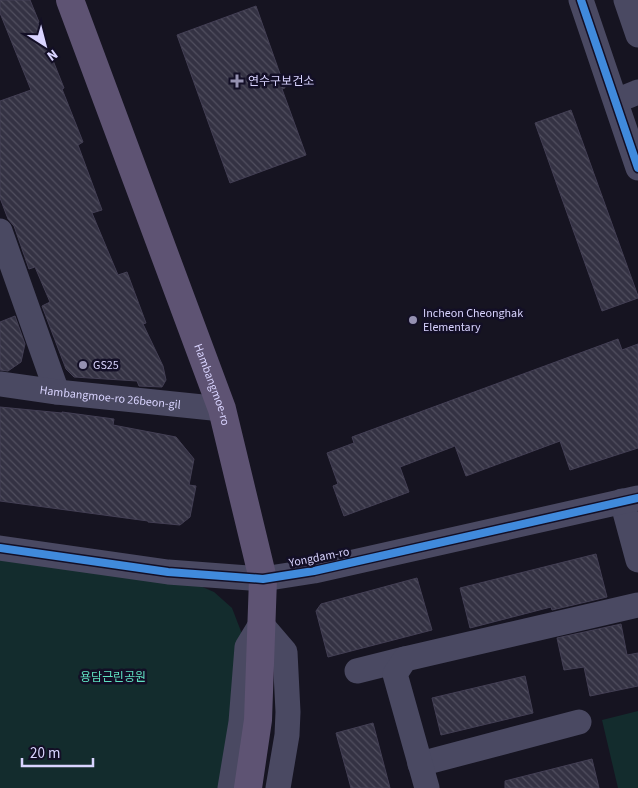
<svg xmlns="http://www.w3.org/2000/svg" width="638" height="788" viewBox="0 0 638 788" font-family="'Source Sans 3','Noto Sans KR',sans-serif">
<defs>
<pattern id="building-back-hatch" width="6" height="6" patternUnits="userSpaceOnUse" patternTransform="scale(1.25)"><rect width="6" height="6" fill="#343243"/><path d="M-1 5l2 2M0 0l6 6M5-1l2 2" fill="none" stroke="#514f5f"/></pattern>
</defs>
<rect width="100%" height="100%" fill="#161421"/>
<g fill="#132c2d">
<polygon points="0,548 168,572 214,592 232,608 247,647 230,788 0,788"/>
<polygon points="638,711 638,788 618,788 602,720"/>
</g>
<g fill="url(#building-back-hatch)" stroke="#433f54">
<polygon points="0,0 30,0 39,22 38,23 64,88 62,89 83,142 78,145 102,210 92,213 118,275 127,272 146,323 143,324 163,366 166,380 162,387 139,386 137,381 74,377 66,369 42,306 50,302 35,267 29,269 14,226 8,219 0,198 0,101 31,90 0,13"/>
<polygon points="256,6 285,88 282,89 306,155 230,183 177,35"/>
<polygon points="571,110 638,296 638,298 602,311 535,123"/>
<polygon points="15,316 25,344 21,362 8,371 0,370 0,322"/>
<polygon points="618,339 622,350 638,344 638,448 570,470 560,441 466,476 455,446 400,467 409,492 344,516 333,486 338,484 327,453 354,443 352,437"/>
<polygon points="0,407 62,413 62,412 114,419 113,425 176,437 194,459 189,485 196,486 190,517 180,525 148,522 148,521 0,501"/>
<polygon points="596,554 607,597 552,610 551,607 470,628 460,588"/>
<polygon points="417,578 432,630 328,657 316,611 321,604"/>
<polygon points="621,624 627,655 638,653 638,686 590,696 584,667 564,670 557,638"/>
<polygon points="525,676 533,713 441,735 432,698"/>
<polygon points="373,723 390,788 351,788 336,733"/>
<polygon points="592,759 599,788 505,788 505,781"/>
</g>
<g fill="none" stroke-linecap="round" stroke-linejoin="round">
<g stroke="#4a4962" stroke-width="25">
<polyline points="581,0 638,168"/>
<polyline points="626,0 638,35"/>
<polyline points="616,101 638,92"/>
<polyline points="0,231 57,392"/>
<path id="s1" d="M0 384 57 392 222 409"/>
<polyline points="622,501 638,560"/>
<polyline points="0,548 168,572 263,579 314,571 638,498"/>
<polyline points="357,671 405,659"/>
<polyline points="420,764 579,722"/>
<polyline points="230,788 241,722 247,647 261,624 285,652 288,712 287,735 278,788"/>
<polyline points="427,788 395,674 405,659 638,605"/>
</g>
<path stroke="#5e5373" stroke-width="28" id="s2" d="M70 0 222 409 263 579 258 720 248 788"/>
<g stroke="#130f26" stroke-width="11">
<g id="cycleway">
<polyline points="581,0 638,168"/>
<polyline points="0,548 168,572 263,579 314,571 638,498"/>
</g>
</g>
<use href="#cycleway" stroke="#408adc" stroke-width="8"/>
</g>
<g fill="#9591b1" stroke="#130f26" stroke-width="2">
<path d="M234.5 73.5h5v5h5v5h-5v5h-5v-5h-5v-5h5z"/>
<circle cx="413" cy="320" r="5"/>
<circle cx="83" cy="365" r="5"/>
</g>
<g text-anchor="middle" stroke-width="5" stroke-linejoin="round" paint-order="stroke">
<g font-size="12" fill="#d9d4ff" stroke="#130f26" text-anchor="start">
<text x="248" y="85">연수구보건소</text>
<text x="423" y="317">Incheon Cheonghak<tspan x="423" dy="14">Elementary</tspan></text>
<text x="93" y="369">GS25</text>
</g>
<g font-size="12" fill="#d9d4ff" stroke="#130f26">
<text dy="4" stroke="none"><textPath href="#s2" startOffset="410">Hambangmoe-ro</textPath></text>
<text dy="4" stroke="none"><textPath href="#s1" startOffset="111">Hambangmoe-ro 26beon-gil</textPath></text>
<text transform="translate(319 557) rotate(-11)" y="4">Yongdam-ro</text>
</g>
<g font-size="12" fill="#5fe0c0" stroke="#130f26">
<text x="113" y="681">용담근린공원</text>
</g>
</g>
<g transform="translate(45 45) rotate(144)" stroke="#130f26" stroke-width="4" paint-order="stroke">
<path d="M0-4L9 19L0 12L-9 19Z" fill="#d9d4ff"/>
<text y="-8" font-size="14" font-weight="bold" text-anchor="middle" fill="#d9d4ff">N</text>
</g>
<path d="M22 758v8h71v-8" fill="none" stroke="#d9d4ff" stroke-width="2.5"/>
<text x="30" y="758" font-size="15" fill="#d9d4ff" stroke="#130f26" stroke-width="4" paint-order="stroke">20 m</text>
</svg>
